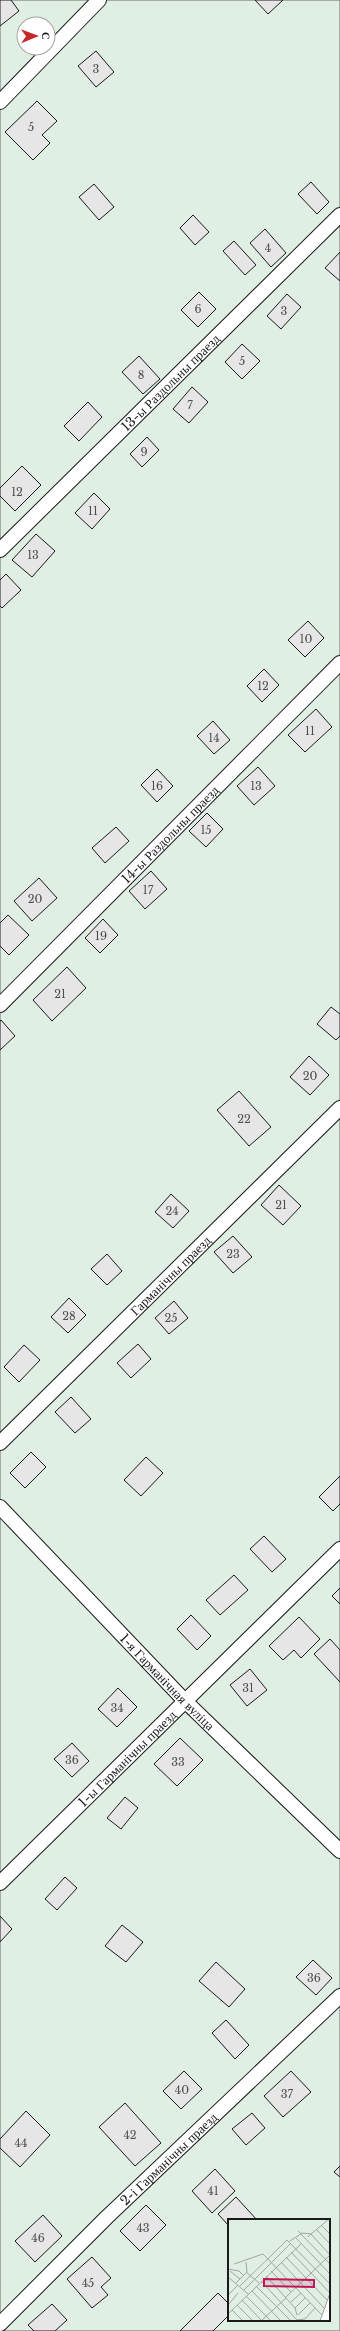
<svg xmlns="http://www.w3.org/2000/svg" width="340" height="2331" viewBox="0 0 340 2331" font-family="'Libre Baskerville',serif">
<rect width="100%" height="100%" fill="#fff"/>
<path fill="#e0efe3" stroke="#6a6a6a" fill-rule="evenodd" d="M0 0H340V2331H0ZM24 24H48V48H24ZM229 2220H329V2320H229Z"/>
<g fill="#e6e6e6" stroke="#1a1a1a">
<polygon points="0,0 11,0 19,11 0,26"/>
<polygon points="255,0 283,0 268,14"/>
<polygon points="96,51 114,72 96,87 78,66"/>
<polygon points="37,101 57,121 42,135 50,143 33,160 5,132"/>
<polygon points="311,182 329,202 317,214 298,194"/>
<polygon points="94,184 114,207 99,220 79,197"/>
<polygon points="193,215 209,232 195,245 180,228"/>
<polygon points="265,229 286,253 271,267 250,243"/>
<polygon points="234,241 256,265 245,275 223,251"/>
<polygon points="340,252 340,281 325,268"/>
<polygon points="199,292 216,309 198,327 181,310"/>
<polygon points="287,294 301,307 281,329 267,316"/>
<polygon points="242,344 260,361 242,379 225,362"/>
<polygon points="139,356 160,379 143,394 122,372"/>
<polygon points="192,387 208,402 189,423 173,409"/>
<polygon points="88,402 102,417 79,441 64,426"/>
<polygon points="147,437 159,450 142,467 130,454"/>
<polygon points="22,466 41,485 15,511 0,496 0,488"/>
<polygon points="94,493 110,509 92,529 75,513"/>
<polygon points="36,534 55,551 32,577 12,560"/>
<polygon points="6,574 21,590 2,608 0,606 0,580"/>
<polygon points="308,621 324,638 305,657 288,640"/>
<polygon points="264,669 279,685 262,702 247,686"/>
<polygon points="316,709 332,727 305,752 288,735"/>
<polygon points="213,721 230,740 214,754 197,736"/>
<polygon points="258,767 275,786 254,805 237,786"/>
<polygon points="157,769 173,786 157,802 141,785"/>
<polygon points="207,813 223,829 206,847 189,831"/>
<polygon points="116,827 129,841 105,863 92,848"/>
<polygon points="151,871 167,889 145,909 129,891"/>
<polygon points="39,878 57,898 32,921 14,901"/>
<polygon points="8,915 29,935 9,955 0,946 0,923"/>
<polygon points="103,919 118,935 100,953 85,938"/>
<polygon points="67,967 86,988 52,1021 33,1000"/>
<polygon points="331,1007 340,1014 340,1036 336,1040 317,1024"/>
<polygon points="1,1020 15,1036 0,1050 0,1021"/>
<polygon points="309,1056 329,1075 310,1095 290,1077"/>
<polygon points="239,1091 271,1127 249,1146 217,1110"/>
<polygon points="279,1185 301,1206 283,1225 261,1205"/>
<polygon points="171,1194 189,1211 173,1228 155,1212"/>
<polygon points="233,1236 252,1257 233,1273 214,1252"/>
<polygon points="107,1254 122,1271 107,1285 91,1269"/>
<polygon points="69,1298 86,1315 68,1333 51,1317"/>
<polygon points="174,1301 188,1318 169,1334 155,1318"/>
<polygon points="138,1344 151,1359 131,1378 117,1363"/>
<polygon points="24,1345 40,1360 19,1382 4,1367"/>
<polygon points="71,1397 91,1419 75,1433 55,1412"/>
<polygon points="31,1452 46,1467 25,1488 10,1473"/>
<polygon points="146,1457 163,1473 141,1496 124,1480"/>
<polygon points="340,1476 340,1504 333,1511 319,1497"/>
<polygon points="264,1536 286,1559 272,1572 250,1549"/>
<polygon points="234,1575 248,1590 220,1615 206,1600"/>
<polygon points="340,1588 340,1604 332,1596"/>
<polygon points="191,1615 211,1636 197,1650 177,1629"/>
<polygon points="299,1617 320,1639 301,1658 294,1650 283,1660 269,1646"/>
<polygon points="330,1639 340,1650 340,1682 314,1654"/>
<polygon points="250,1669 267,1690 247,1706 230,1685"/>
<polygon points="118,1688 137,1707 117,1727 98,1709"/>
<polygon points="180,1738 203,1760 177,1786 154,1764"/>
<polygon points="72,1743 89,1761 72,1777 54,1759"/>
<polygon points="125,1797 138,1808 121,1829 107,1818"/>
<polygon points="65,1877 77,1888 57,1910 45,1899"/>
<polygon points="0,1916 12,1929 0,1942"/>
<polygon points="122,1925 143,1942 126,1962 105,1946"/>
<polygon points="313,1960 332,1978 316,1995 296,1977"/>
<polygon points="216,1962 245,1989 229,2007 199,1981"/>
<polygon points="226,2020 249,2045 235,2059 212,2033"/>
<polygon points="184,2071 202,2089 181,2109 163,2091"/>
<polygon points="291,2071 311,2092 283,2117 264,2096"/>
<polygon points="125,2103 161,2143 135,2166 99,2127"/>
<polygon points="26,2111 50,2135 20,2167 0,2148 0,2139"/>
<polygon points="252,2113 265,2128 246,2145 232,2129"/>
<polygon points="340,2166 340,2177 334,2172"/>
<polygon points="215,2169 235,2191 212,2213 192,2191"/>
<polygon points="236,2197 257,2220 229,2220 229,2226 218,2214"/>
<polygon points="146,2205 166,2225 140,2251 120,2231"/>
<polygon points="43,2215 62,2236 35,2262 15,2241"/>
<polygon points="92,2257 111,2278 101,2287 108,2295 92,2308 67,2279"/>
<polygon points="218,2293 229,2304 229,2315 213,2331 180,2331"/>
<polygon points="52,2304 67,2320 55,2331 34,2331 28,2325"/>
</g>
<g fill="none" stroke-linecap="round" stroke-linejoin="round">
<g stroke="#1a1a1a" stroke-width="16">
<g id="service">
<polyline points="0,102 99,0"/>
<path id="s1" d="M0 550 340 215"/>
<path id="s2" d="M0 1005 340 663"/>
<path id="s3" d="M0 1443 340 1108"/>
<path id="s4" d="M0 1507 184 1700 340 1851"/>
<path id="s5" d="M0 1883 340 1549"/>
<path id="s6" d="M0 2324 107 2217 340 1996"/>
</g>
</g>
<use href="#service" stroke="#fff" stroke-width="14"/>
</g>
<g text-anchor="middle" stroke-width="3" stroke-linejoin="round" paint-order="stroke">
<g font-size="11" fill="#4d4d4d">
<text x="96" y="73">3</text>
<text x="31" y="131">5</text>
<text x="268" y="252">4</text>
<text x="198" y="313">6</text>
<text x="284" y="315">3</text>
<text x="242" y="365">5</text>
<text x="141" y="379">8</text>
<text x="190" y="409">7</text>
<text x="144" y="456">9</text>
<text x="17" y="496">12</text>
<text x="93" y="515">11</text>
<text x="33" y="559">13</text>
<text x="306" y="643">10</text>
<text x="263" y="690">12</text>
<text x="310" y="735">11</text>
<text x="214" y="742">14</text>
<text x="157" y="790">16</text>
<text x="256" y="790">13</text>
<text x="206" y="834">15</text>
<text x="148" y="894">17</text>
<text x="35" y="903">20</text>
<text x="101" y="940">19</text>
<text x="60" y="998">21</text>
<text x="310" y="1080">20</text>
<text x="244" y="1123">22</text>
<text x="281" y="1209">21</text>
<text x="172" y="1215">24</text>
<text x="233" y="1258">23</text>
<text x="69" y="1320">28</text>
<text x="171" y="1322">25</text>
<text x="248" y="1692">31</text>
<text x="117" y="1712">34</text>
<text x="72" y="1764">36</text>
<text x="178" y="1766">33</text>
<text x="314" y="1982">36</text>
<text x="182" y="2094">40</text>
<text x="287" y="2098">37</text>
<text x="130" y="2139">42</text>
<text x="21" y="2147">44</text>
<text x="213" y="2195">41</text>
<text x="143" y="2232">43</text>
<text x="38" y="2242">46</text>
<text x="88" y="2287">45</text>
</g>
<g font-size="13" fill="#1a1a1a" stroke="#fff">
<text dy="5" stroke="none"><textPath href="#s1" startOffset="239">13-ы Раздольны праезд</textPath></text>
<text dy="5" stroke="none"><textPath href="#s2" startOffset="241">14-ы Раздольны праезд</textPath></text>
<text dy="5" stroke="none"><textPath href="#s3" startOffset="239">Гарманічны праезд</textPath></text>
<text dy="5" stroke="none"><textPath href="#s4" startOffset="242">1-я Гарманічная вуліца</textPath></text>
<text dy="5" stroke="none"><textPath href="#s5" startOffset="178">1-ы Гарманічны праезд</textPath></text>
<text dy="5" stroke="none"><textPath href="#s6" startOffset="236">2-і Гарманічны праезд</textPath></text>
</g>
</g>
<g transform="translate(228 2219)">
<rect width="102" height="102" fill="#fff"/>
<path d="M0 0H102V76L92 102H0Z" fill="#e0efe3"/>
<path fill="none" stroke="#a3a3a3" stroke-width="1" d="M93 6 102 15M88 10 102 25M70 12 102 45M80 18 83 15 102 36M68 19 102 55M62 22 74 14 83 15 101 0M63 33 102 74M58 38 99 81M53 43 96 89M6 45 35 35 94 96M0 50 11 52 15 56M2 52 12 60M43 52 63 73M18 53 31 64M38 57 67 89 69 96M0 58 20 75M33 62 69 101 77 100 87 89M8 64 19 53 18 43M12 67 59 21 102 65M28 67 63 102M16 71 63 24M24 72 53 102M0 76 10 66M18 77 43 102M58 78 102 36M14 81 34 102M63 83 73 74M0 86 10 74M9 86 25 102M67 89 77 79M4 91 15 102M0 95 73 25M70 96 82 84M33 102 58 79M92 102 102 74"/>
<path fill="#c2185b" fill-opacity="0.15" stroke="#c2185b" stroke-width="2" d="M36 60 86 61V68L36 67Z"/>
<rect width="102" height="102" fill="none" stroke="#1a1a1a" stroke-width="2"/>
</g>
<g transform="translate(36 36) rotate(89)"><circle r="19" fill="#ffffff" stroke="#a3a3a3"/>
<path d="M0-3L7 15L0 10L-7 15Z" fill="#c62828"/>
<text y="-6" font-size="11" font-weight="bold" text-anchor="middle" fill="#1a1a1a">С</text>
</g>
</svg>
